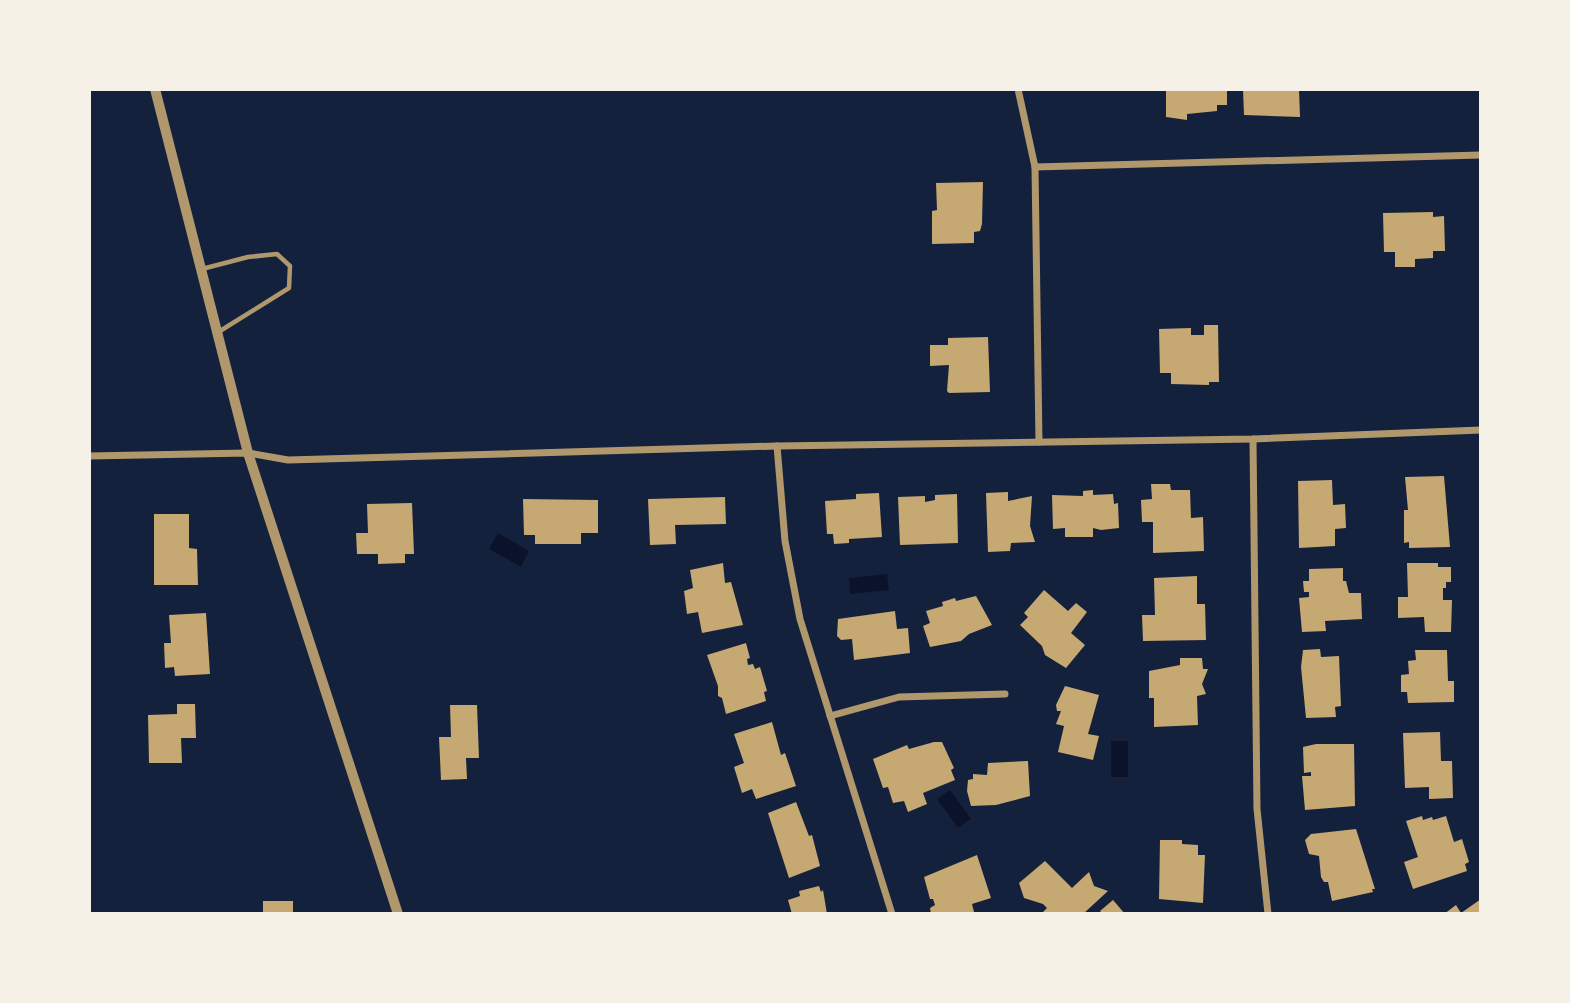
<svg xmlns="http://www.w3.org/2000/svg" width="1570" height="1003" viewBox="0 0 1570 1003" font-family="Lora,serif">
<rect width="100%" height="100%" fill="#14213d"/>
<g fill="#0b132b">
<polygon points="498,533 529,551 521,567 489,549"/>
<polygon points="887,574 889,590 850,594 849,578"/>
<rect x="1111" y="741" width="17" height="36"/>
<polygon points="950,790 971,819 958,828 937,799"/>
</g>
<g fill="#c6a872">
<polygon points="1166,89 1227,89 1227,105 1217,105 1217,111 1187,114 1187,120 1166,117"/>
<polygon points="1243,89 1299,89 1300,117 1244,115"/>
<polygon points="983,182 982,224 980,231 974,232 974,243 932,244 932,211 937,210 936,183"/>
<polygon points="1433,212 1433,217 1444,216 1445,251 1433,251 1433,258 1415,259 1415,267 1395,267 1395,252 1384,252 1383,213"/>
<polygon points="1204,325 1218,325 1219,382 1209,382 1209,385 1171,384 1171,373 1160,373 1159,329 1191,328 1191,335 1204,335"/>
<polygon points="988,337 990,392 949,393 947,391 949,365 930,366 930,345 948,345 948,338"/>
<polygon points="1444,476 1450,547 1409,548 1409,542 1404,543 1404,510 1408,510 1405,477"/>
<polygon points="1332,480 1333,505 1345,504 1346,528 1335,529 1335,546 1299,548 1298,481"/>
<polygon points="1151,484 1170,484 1171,490 1190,490 1191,518 1203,517 1204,551 1153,553 1153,522 1142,522 1141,500 1152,499"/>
<polygon points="1093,490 1093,495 1113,494 1114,504 1118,503 1119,528 1101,530 1093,528 1093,537 1065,537 1065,528 1053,529 1052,495 1083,496 1083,491"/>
<polygon points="1008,492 1008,501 1032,496 1030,526 1035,542 1011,543 1010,551 988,552 986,493"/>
<polygon points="879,493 882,537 849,539 849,543 834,544 833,534 827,534 825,501 856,499 856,494"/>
<polygon points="957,494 958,543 900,545 898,497 925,496 925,502 935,500 935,495"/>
<polygon points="725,497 726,524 675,525 676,544 650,545 648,499"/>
<polygon points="523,499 598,500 598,533 581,533 581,544 535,544 535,535 524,535"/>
<polygon points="412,503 414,554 405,554 405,563 378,564 378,554 357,554 356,533 368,533 367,504"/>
<polygon points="154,514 189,514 189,548 197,549 198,585 154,585"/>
<polygon points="723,563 725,583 731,582 743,625 702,633 698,612 687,614 684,591 693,588 690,570"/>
<polygon points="1407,563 1438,563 1438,567 1451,567 1451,582 1446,582 1446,588 1443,588 1443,600 1452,600 1451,632 1425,632 1424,617 1398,618 1398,597 1408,597"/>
<polygon points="1343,568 1343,581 1346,581 1349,593 1361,593 1362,619 1325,621 1326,631 1302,632 1299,598 1309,597 1309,592 1304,592 1303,581 1309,581 1309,569"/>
<polygon points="1197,576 1197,604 1205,604 1206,640 1143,641 1142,615 1155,615 1154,578"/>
<polygon points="1044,590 1068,611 1076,603 1087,612 1071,633 1085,645 1066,668 1045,655 1042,646 1020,625 1028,617 1024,613"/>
<polygon points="976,596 992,625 969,634 961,641 930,647 923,626 930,623 926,611 943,606 942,602 955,598 956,601"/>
<polygon points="895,611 897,629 908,628 910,653 854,660 852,639 841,640 837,636 838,619"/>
<polygon points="206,613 210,674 175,676 174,667 165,668 164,643 171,643 169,615"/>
<polygon points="746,643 750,658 747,659 748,665 753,664 755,669 760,667 767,691 764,692 766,701 726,714 722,698 718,696 718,686 707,655"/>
<polygon points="1320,649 1321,657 1339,656 1341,706 1335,707 1336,717 1306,718 1301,667 1303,650"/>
<polygon points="1415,650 1447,650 1448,681 1454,681 1454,702 1408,703 1407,692 1401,692 1401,675 1409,674 1408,661 1416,660"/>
<polygon points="1180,658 1202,658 1203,669 1208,669 1202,684 1206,694 1197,696 1198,725 1154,727 1154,698 1149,698 1149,671 1180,665"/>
<polygon points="1065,686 1099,695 1088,734 1099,736 1093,760 1058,752 1064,726 1056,724 1061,711 1057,711 1056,705"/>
<polygon points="177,704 195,704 196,738 181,738 182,763 149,763 148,715 177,714"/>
<polygon points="450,705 477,705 479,758 466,758 467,779 441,780 439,737 451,737"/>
<polygon points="772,722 781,755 785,753 796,786 756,799 752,789 742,793 734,767 744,763 734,734"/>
<polygon points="1440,732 1441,761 1452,761 1453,798 1429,799 1429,787 1405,788 1403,733"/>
<polygon points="934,742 942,742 954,768 951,770 955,780 923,793 927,804 908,812 904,801 893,803 888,787 883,788 873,759 907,745 909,749"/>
<polygon points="1316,744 1354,744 1355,806 1305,810 1302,776 1311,776 1311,772 1304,773 1303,747"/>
<polygon points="1028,761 1030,796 996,805 971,806 967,791 968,780 973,779 973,774 987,775 988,763"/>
<polygon points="796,802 809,836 812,835 820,866 789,878 768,813"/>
<polygon points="1422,816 1423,820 1432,817 1433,820 1446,816 1454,842 1462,839 1469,862 1465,864 1467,871 1413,889 1404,862 1418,857 1406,821"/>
<polygon points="1356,829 1375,889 1372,889 1373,892 1332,901 1328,882 1324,882 1321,877 1319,856 1309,854 1305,840 1311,834"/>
<polygon points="1160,840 1182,840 1182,844 1198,845 1198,855 1205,855 1203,903 1159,899"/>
<polygon points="977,855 991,898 972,904 974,912 970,914 931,914 930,908 935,905 933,899 930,899 924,877"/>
<polygon points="1045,861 1072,888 1089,872 1094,886 1108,891 1083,914 1041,914 1047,908 1043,904 1024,898 1019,883"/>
<polygon points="819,886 821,892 823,890 827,914 792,914 788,900 800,896 799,891"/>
<polygon points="1481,899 1481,914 1444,914 1456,905 1461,913"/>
<polygon points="1113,900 1125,914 1103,914 1100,911"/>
<rect x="263" y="901" width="30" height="13"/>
</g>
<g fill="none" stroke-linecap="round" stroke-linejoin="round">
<polyline stroke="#b1986c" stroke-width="4.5" points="202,269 248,257 277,254 290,266 289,288 220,331"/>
<g stroke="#b1986c" stroke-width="7">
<polyline points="1018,89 1035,167 1039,442"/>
<polyline points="1035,167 1481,155"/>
<polyline points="1253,439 1257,809 1268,914"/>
<polyline points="777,446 785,541 800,619 892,914"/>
<polyline points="89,456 248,453 288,460 777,446 1253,439 1481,430"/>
<polyline points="830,716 899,697 1005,694"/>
</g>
<polyline stroke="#b1986c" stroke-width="10" points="155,89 248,453 398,914"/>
</g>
<rect width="1570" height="1003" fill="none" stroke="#f6f1e7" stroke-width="182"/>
</svg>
